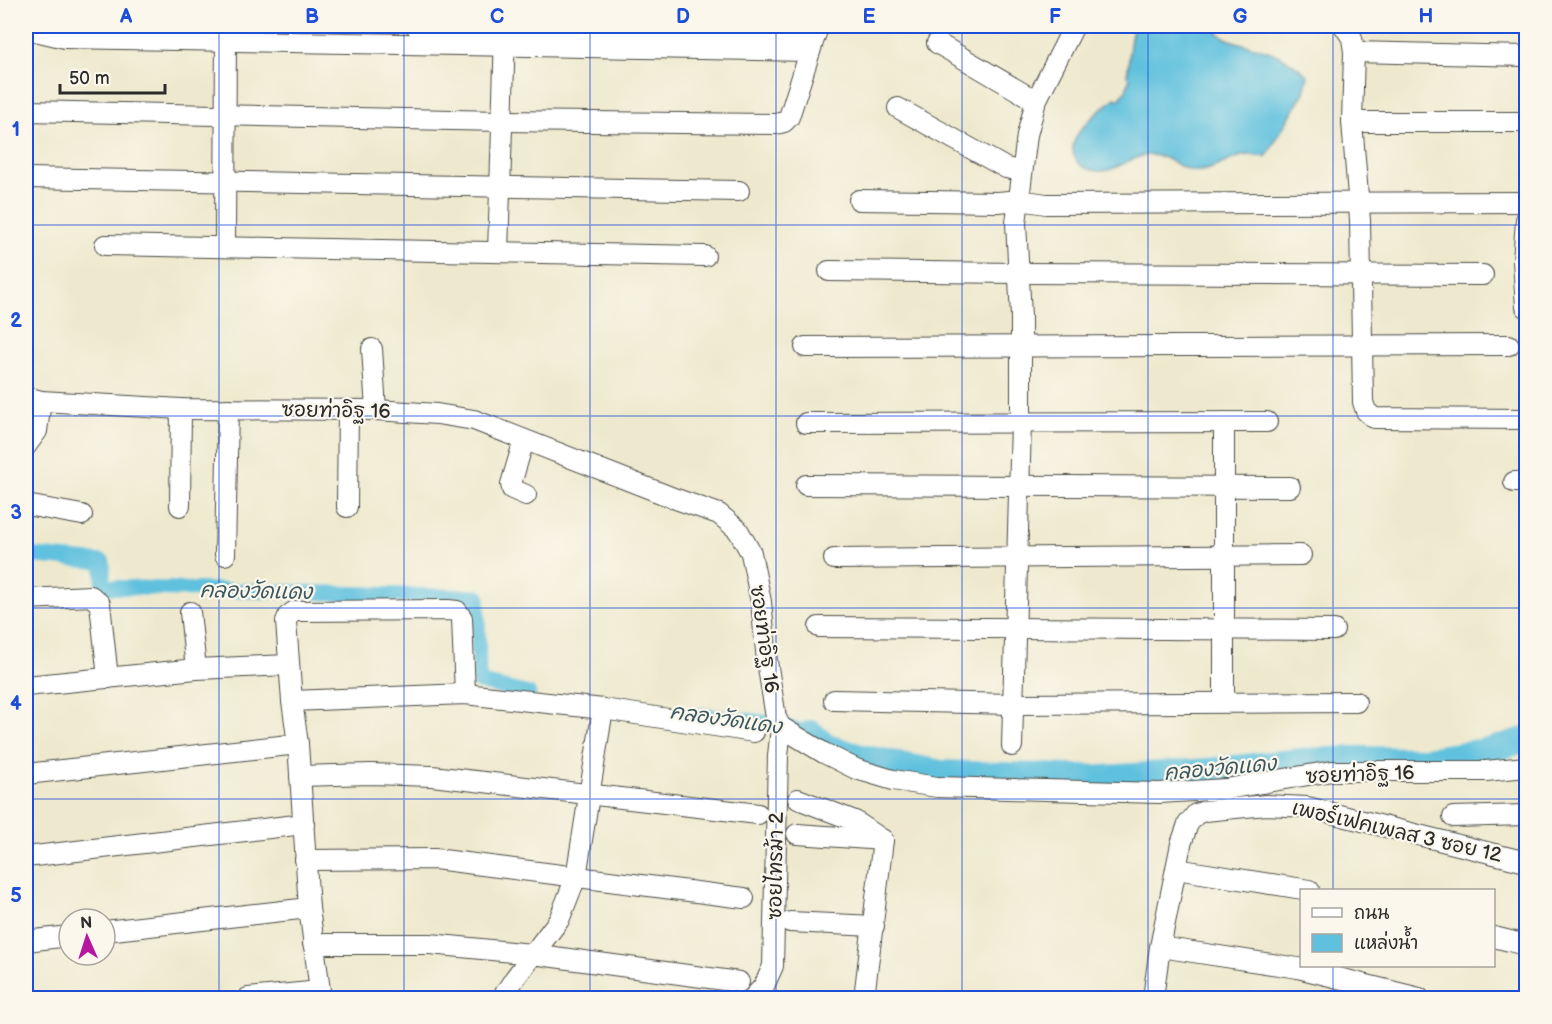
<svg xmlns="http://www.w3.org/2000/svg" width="1552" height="1024" viewBox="0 0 1552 1024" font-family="'Balsamiq Sans','Playpen Sans Thai',sans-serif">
<rect width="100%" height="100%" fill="#fbf7ec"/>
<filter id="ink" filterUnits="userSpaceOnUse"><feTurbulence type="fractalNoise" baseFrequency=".0167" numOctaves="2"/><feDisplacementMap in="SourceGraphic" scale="12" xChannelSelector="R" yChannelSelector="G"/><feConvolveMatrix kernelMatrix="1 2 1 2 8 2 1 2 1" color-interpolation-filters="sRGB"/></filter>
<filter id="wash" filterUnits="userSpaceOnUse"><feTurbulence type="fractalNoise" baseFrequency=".008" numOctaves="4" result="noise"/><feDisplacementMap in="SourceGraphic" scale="24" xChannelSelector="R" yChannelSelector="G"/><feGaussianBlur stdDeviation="1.35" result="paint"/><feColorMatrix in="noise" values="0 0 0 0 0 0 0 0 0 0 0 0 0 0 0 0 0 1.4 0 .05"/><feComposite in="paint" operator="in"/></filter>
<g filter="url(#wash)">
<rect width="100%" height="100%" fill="#eee9ce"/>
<path fill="#60c1de" stroke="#467684" stroke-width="1.5" d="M1135 26H1212C1224 44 1249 44 1268 51 1284 57 1296 64 1308 76L1304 92 1266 157C1260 156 1253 155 1247 155 1230 157 1216 170 1199 171 1182 173 1170 154 1148 155 1133 156 1122 166 1109 170 1101 172 1089 171 1082 166 1053 142 1100 112 1115 98L1119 100 1126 90 1130 78 1127 76C1130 60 1128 38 1135 26Z"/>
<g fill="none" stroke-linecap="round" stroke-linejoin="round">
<g stroke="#60c1de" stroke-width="15">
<polyline points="26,555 103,562 103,587 478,597 479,682 529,694"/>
<polyline points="702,715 771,723 811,733"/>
</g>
<polyline stroke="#60c1de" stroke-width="26" points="811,733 827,747 861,757 941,773 1104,778 1208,771 1300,761 1357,759 1423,760 1492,750 1526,739"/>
</g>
</g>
<g filter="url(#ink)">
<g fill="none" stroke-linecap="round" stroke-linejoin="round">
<g stroke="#484843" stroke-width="22">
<g id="minor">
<polyline points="416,26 790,33 817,30"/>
<polyline points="1344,26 1352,38 1354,52 1352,122 1360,220 1363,402 1366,411 1374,418 1526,419"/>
<polyline points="27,29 65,38 810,51"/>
<polyline points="937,43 1036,101"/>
<polyline points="1354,52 1526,56"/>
<polyline points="898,108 1006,168 1021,171"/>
<polyline points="26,111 501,121 776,124 784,122 789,117 817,30 820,26"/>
<polyline points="1352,122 1526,122"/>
<polyline points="26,178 739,191"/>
<polyline points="859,200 998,202 1020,200 1046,204 1526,202"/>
<polyline points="1526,220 1523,261 1526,307"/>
<polyline points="105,245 705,256"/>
<polyline points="225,247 226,26"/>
<polyline points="498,252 505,34"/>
<polyline points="829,271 1019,273 1483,275"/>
<polyline points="805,347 1509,345"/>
<polyline points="372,349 376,410"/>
<polyline points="26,397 41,401 181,409 376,410 437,414 474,420 676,499 719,514 738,530 751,553 761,602 767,661 776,718 781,727 824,753 856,769 893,780 937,787 1159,793 1226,789 1332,771 1486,771 1526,767"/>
<polyline points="1224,422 1224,702"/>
<polyline points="806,423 1267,422"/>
<polyline points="524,440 511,484 512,489 526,495"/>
<polyline points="26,446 37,431 41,401"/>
<polyline points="1514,482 1526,482"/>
<polyline points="806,485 1290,487"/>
<polyline points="26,505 82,515"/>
<polyline points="180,506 181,409"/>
<polyline points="347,507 348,410"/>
<polyline points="225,555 228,409"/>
<polyline points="834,559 1301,555"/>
<polyline points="26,599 91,596 100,604 108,678"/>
<polyline points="190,612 196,669"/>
<polyline points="819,627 1334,630"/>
<polyline points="26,686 196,669 289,665"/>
<polyline points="834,700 1013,704 1356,702"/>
<polyline points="292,701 465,694 603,709 754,732"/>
<polyline points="1012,746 1021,423 1021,316 1016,223 1027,135 1036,101 1074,26"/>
<polyline points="26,774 298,744"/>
<polyline points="300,776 371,774 432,776 758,814"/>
<polyline points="798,799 855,821 883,840 864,998"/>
<polyline points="1453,817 1526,815"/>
<polyline points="797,834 883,840"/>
<polyline points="26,857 304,824"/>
<polyline points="305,860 435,859 744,898"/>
<polyline points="1176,869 1309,890"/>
<polyline points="790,922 874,926"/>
<polyline points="105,931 309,908"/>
<polyline points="1494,937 1526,945"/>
<polyline points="26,941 69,936"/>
<polyline points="313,944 430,944 532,954 739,982"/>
<polyline points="1160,947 1298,968 1419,998"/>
<polyline points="248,998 320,991"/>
<polyline points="321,998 309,908 298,744 292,701 286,622 288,616 295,611 448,610 457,611 462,618 465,694"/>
<polyline points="502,998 515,978 559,920 576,877 603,709"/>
<polyline points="753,998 764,986 773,966 778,756 781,727"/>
<polyline points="1153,998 1160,947 1181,844 1188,824 1196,814 1205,811 1266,805 1307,807 1526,862"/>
</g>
</g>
<use href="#minor" stroke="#fff" stroke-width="20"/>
</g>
</g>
<path fill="none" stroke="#1d4ed8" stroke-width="1.5" stroke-opacity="0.55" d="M219 26V998M404 26V998M590 26V998M776 26V998M962 26V998M1148 26V998M1333 26V890M26 225H1526M26 416H1526M26 608H1526M26 799H1526M1333 966V998"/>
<g text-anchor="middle" stroke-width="4.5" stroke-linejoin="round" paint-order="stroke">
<g font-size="20" fill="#2b2b2b" stroke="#fbf7ec">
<text transform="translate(336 410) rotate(1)" y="7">ซอยท่าอิฐ 16</text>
<text transform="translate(765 639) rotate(82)" y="7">ซอยท่าอิฐ 16</text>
<text transform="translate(1360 774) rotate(-2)" y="7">ซอยท่าอิฐ 16</text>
<text transform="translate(1397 831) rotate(13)" y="7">เพอร์เฟคเพลส 3 ซอย 12</text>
<text transform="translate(775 866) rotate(-89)" y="7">ซอยไทรม้า 2</text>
</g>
<g font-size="21" font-style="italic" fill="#3b5861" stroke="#fbf7ec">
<text transform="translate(256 591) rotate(1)" y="7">คลองวัดแดง</text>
<text transform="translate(726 719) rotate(8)" y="7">คลองวัดแดง</text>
<text transform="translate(1220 768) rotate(-5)" y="7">คลองวัดแดง</text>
</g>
</g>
<rect width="1552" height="1024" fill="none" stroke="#fbf7ec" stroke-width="66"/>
<rect x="1300" y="889" width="195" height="78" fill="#fbf7ec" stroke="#a8a59f" stroke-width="1.5"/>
<rect x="1312" y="908" width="30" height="9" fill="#ffffff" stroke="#a8a59f" stroke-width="1.5"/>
<text x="1354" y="919" font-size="18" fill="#2b2b2b">ถนน</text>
<rect x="1312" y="934" width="30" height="18" fill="#60c1de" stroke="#a8a59f" stroke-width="1.5"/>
<text x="1354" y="949" font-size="18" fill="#2b2b2b">แหล่งน้ำ</text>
<g transform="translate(87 937) rotate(357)"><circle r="28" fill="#fbf7ec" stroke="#a8a59f" stroke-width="1.5"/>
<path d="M0-4.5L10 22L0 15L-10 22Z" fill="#b5179e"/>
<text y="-9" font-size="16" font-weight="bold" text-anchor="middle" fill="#2b2b2b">N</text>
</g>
<path d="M60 84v9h105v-9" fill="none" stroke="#2b2b2b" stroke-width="3"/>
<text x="69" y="84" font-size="18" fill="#2b2b2b" stroke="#fbf7ec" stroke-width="4.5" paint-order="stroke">50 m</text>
<rect x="33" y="33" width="1486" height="958" fill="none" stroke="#1d4ed8" stroke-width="2"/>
<g font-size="20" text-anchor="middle" font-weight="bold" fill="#1d4ed8">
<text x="126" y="23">A</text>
<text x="312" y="23">B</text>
<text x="497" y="23">C</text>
<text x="683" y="23">D</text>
<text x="869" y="23">E</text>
<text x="1055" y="23">F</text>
<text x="1240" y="23">G</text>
<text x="1426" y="23">H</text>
<text x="16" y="136">1</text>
<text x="16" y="327">2</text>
<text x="16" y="519">3</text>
<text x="16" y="710">4</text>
<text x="16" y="902">5</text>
</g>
</svg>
